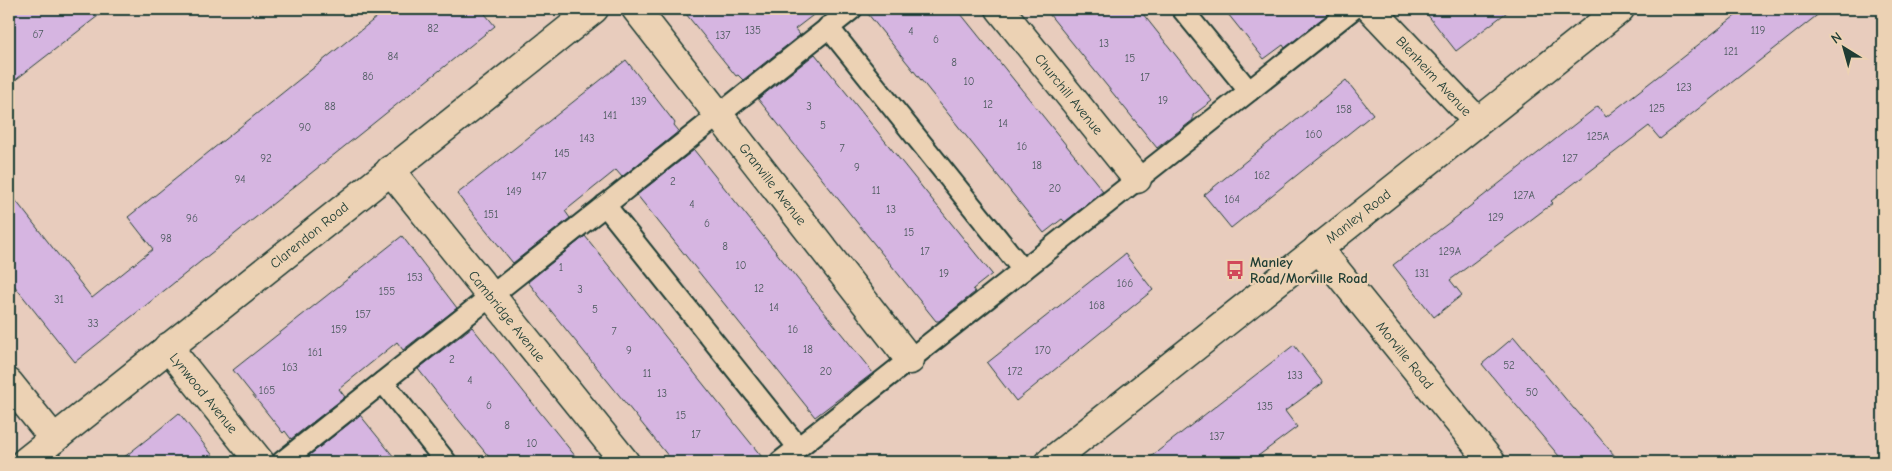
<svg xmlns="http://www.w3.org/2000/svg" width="1892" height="471" viewBox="0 0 1892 471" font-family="'Comic Neue',sans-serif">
<rect width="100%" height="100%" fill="#e8ccbd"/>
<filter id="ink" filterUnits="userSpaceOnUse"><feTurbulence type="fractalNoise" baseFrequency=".02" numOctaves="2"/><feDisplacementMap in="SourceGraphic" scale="10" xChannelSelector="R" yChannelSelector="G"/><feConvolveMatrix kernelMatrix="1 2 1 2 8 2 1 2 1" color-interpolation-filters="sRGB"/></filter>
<g filter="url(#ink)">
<g fill="#d6b5e1" stroke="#1f3d34">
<polygon points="9,9 107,9 9,85"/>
<polygon points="387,9 481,9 495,26 75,362 9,279 9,192 92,298 153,249 128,217"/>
<polygon points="682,9 821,9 795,29 800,35 743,80 738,75 736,76"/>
<polygon points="864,9 957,9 1103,191 1065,222 1062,219 1044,233"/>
<polygon points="1045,9 1139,9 1212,101 1193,115 1193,120 1157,148"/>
<polygon points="1224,9 1334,9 1285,48 1283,45 1264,59"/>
<polygon points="1423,9 1511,9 1456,51"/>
<polygon points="1744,9 1825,9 1660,139 1649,126 1551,201 1553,203 1524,225 1450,280 1462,295 1434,317 1393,265 1450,222 1598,106 1606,117"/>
<polygon points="815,54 992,274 973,289 975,292 939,321 936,321 758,99"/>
<polygon points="626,60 675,123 674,125 679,131 622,177 616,170 565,211 570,218 513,263 457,194"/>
<polygon points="1346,80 1373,114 1231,228 1204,195"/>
<polygon points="694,150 873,373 815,417 637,195"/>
<polygon points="402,236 457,308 403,350 397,342 339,389 345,397 291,439 285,431 283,433 233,370"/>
<polygon points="585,236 728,415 766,462 673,462 560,322 528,282"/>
<polygon points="1125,254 1153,290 1016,401 987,363"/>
<polygon points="472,327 543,416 580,462 493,462 441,398 418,369"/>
<polygon points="1514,337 1574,409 1575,409 1620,462 1564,462 1505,392 1482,364"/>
<polygon points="1294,345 1323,383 1285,411 1297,427 1250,462 1144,462"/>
<polygon points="179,413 218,462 118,462 156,432"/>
<polygon points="360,415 398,462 310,462 306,458"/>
</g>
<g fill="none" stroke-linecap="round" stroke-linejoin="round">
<g stroke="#1f3d34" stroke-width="24">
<g id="lane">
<polyline points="1182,9 1249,91"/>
<polyline points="828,27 1023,270"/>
<polyline points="605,205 798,447"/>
<polyline points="383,382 446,462"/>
<polyline points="282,462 852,9"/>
<polyline points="780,462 1353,9"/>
</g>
</g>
<g stroke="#1f3d34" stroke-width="31">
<g id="street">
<polyline points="636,9 910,360"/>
<polyline points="1000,9 1137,179"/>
<polyline points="1371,9 1477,121"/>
<polyline points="390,170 625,462"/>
<polyline points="1318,248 1491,462"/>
<polyline points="168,347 260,462"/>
<polyline points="9,383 54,439"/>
<polyline points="25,462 594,9"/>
<polyline points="1050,462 1620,9"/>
</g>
</g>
<use href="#lane" stroke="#ecd2b4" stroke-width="20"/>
<use href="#street" stroke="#ecd2b4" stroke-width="28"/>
</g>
</g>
<defs>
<g id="bus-bare" transform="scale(1.5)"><path d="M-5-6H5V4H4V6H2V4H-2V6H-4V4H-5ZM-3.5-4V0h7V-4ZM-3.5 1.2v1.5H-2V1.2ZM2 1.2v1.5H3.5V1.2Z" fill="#d1495b" stroke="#ecd2b4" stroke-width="2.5" paint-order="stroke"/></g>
</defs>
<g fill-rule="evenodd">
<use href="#bus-bare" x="1235" y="270"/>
</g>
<g text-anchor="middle" stroke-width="4.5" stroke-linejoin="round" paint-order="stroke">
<g font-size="11" fill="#4d5b5f">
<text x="433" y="32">82</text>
<text x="753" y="34">135</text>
<text x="1758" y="34">119</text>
<text x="911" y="35">4</text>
<text x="38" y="38">67</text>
<text x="723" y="39">137</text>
<text x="936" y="43">6</text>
<text x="1104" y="47">13</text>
<text x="1731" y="55">121</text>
<text x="393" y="60">84</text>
<text x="1130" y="62">15</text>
<text x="954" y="66">8</text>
<text x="368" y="80">86</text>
<text x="1145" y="81">17</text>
<text x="969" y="85">10</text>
<text x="1684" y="91">123</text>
<text x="1163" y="104">19</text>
<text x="639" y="105">139</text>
<text x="988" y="108">12</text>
<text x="330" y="110">88</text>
<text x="809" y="110">3</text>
<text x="1657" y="112">125</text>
<text x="1344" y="113">158</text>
<text x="610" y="119">141</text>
<text x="1003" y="127">14</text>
<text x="823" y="129">5</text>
<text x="305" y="131">90</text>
<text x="1314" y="138">160</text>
<text x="1598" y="140">125A</text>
<text x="587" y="142">143</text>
<text x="1022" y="150">16</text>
<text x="842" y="152">7</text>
<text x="562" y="157">145</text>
<text x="266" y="162">92</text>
<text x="1570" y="162">127</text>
<text x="1037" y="169">18</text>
<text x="857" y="171">9</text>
<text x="1262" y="179">162</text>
<text x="539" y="180">147</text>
<text x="240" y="183">94</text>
<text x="673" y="185">2</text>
<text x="1055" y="192">20</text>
<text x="876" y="194">11</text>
<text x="514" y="195">149</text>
<text x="1524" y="199">127A</text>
<text x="1232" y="203">164</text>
<text x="692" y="208">4</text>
<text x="891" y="213">13</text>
<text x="491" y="218">151</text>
<text x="1496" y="221">129</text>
<text x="192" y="222">96</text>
<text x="707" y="227">6</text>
<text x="909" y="236">15</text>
<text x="166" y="242">98</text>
<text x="725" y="250">8</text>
<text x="925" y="255">17</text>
<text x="1450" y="255">129A</text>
<text x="741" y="269">10</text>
<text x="561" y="271">1</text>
<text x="944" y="277">19</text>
<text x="1422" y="277">131</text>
<text x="415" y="281">153</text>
<text x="1125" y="287">166</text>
<text x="759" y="292">12</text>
<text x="580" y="293">3</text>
<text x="387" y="295">155</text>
<text x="59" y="303">31</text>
<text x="1097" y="309">168</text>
<text x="774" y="311">14</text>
<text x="595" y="313">5</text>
<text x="363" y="318">157</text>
<text x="93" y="327">33</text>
<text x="339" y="333">159</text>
<text x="793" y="333">16</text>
<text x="614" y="335">7</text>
<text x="808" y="353">18</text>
<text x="629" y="354">9</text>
<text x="1043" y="354">170</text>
<text x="315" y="356">161</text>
<text x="452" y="363">2</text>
<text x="1509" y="369">52</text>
<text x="290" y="371">163</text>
<text x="826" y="375">20</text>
<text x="1015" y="375">172</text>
<text x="647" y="377">11</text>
<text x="1295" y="379">133</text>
<text x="470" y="384">4</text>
<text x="267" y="394">165</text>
<text x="1532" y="396">50</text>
<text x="662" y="397">13</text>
<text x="489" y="409">6</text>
<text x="1265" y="410">135</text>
<text x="681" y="419">15</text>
<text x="507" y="429">8</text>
<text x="696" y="438">17</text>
<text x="1217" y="440">137</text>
<text x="532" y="447">10</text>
</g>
<g font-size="14" fill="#1f3d34" stroke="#ecd2b4">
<text transform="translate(1434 76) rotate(47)" y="5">Blenheim Avenue</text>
<text transform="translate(1069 94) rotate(51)" y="5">Churchill Avenue</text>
<text transform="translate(773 184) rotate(52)" y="5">Granville Avenue</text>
<text transform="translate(1358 216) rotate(-38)" y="5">Manley Road</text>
<text transform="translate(309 235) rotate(-39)" y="5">Clarendon Road</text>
<text transform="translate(507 316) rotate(51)" y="5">Cambridge Avenue</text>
<text transform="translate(1405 355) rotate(51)" y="5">Morville Road</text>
<text transform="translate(204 393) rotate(51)" y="5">Lynwood Avenue</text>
</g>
<g font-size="14" font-weight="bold" fill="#1f3d34" stroke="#ecd2b4" text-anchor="start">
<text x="1250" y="267">Manley<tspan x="1250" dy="16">Road/Morville Road</tspan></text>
</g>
</g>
<rect width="1892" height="471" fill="none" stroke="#ecd2b4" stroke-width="30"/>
<rect x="15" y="15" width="1862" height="441" fill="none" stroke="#1f3d34" stroke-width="2" filter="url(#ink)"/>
<g transform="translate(1844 48) rotate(323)" stroke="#ecd2b4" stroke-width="4" paint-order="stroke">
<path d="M0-4L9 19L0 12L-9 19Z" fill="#1f3d34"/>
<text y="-8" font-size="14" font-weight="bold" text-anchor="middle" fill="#1f3d34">N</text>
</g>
</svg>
